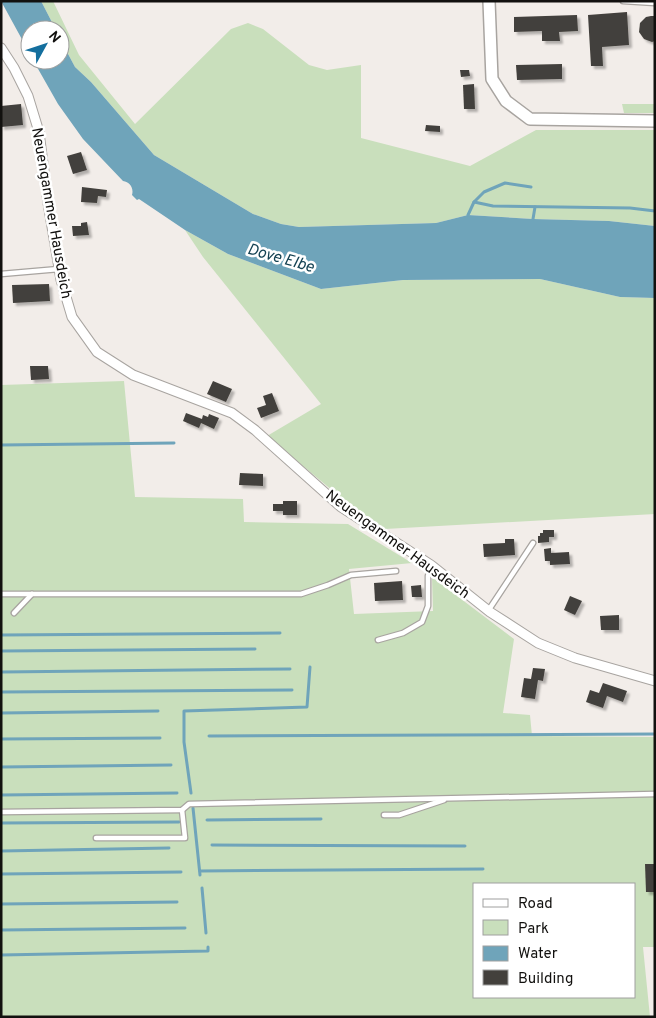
<svg xmlns="http://www.w3.org/2000/svg" width="656" height="1018" viewBox="0 0 656 1018" font-family="Overpass,sans-serif">
<defs>
<filter id="shadow"><feDropShadow dx="3" dy="3" stdDeviation="1" flood-color="#0004"/></filter>
</defs>
<rect width="100%" height="100%" fill="#f2ede9"/>
<g fill="#c9dfbc" fill-rule="evenodd">
<polygon points="41,1 53,1 79,55 135,124 231,29 248,23 263,29 309,65 327,70 361,65 361,138 470,166 536,130 655,130 655,226 609,221 533,219 468,215 436,223 299,227 281,224 253,214 154,155 91,82 75,67 60,39 60,30 56,30"/>
<polygon points="622,104 655,104 655,113 624,113"/>
<polygon points="185,230 228,254 321,289 403,280 540,279 620,297 655,298 655,514 385,529 345,501 267,436 321,404 203,257"/>
<path d="M124 381 135 497 243 499 244 522 348 524 412 563 349 569 354 614 433 611 432 577 514 639 503 713 530 715 532 736 655 737V947H643L650 1017H1V385ZM475 884H635V997H475Z"/>
</g>
<g fill="#6fa4ba">
<polygon points="1,1 41,1 56,30 30,30 30,54"/>
<path d="M60 39 75 67 91 82 154 155 253 214 281 224 299 227 436 223 468 215 533 219 609 221 655 226V298L620 297 540 279 403 280 321 289 228 254 185 230 139 199 137 200 132 195C134 188 130 182 123 181L83 139 58 104 33 60H60Z"/>
</g>
<g fill="none" stroke-linecap="round" stroke-linejoin="round">
<g stroke="#6fa4ba" stroke-width="3">
<polyline points="474,202 493,206 630,208 655,211"/>
<polyline points="468,215 474,202 484,192 505,183 531,187"/>
<polyline points="533,219 535,207"/>
<polyline points="1,445 174,443"/>
<polyline points="1,635 280,633"/>
<polyline points="1,651 255,649"/>
<polyline points="1,672 290,669"/>
<polyline points="1,692 292,690"/>
<polyline points="1,713 158,711"/>
<polyline points="209,736 655,734"/>
<polyline points="1,739 160,738"/>
<polyline points="1,767 171,765"/>
<polyline points="191,793 184,742 184,711 307,707 310,667"/>
<polyline points="1,795 177,793"/>
<polyline points="193,808 200,875"/>
<polyline points="207,820 321,819"/>
<polyline points="1,823 179,822"/>
<polyline points="212,845 465,846"/>
<polyline points="1,851 169,848"/>
<polyline points="200,871 483,869"/>
<polyline points="1,874 181,872"/>
<polyline points="202,888 206,933"/>
<polyline points="1,904 177,902"/>
<polyline points="1,930 185,928"/>
<polyline points="1,955 208,951 208,947"/>
</g>
</g>
<g fill="#43403c" filter="url(#shadow)">
<polygon points="627,12 629,45 602,47 603,66 591,66 588,15"/>
<polygon points="577,15 578,31 559,32 560,41 542,41 542,31 514,32 514,17"/>
<polygon points="651,16 655,16 655,41 652,42 644,39 639,32 640,23 646,17"/>
<polygon points="562,64 562,79 517,80 516,65"/>
<polygon points="460,70 469,70 470,76 461,77"/>
<polygon points="474,84 475,109 464,109 463,85"/>
<polygon points="21,104 23,125 1,127 1,106"/>
<polygon points="426,125 440,126 440,132 425,131"/>
<polygon points="81,152 87,170 73,174 67,156"/>
<polygon points="82,187 107,190 106,197 98,196 97,203 81,202"/>
<polygon points="87,222 89,235 73,236 72,226 81,226 81,223"/>
<polygon points="49,284 50,301 13,303 12,285"/>
<polygon points="30,366 48,366 49,379 31,380"/>
<polygon points="213,381 232,389 226,402 207,394"/>
<polygon points="272,393 279,411 261,418 257,408 266,405 263,396"/>
<polygon points="186,413 202,419 203,415 208,417 209,414 219,418 214,429 201,423 199,428 183,421"/>
<polygon points="240,473 263,474 263,486 239,485"/>
<polygon points="283,501 297,501 297,515 283,515 283,511 273,511 273,504 283,504"/>
<polygon points="543,530 554,530 554,537 549,537 549,542 538,543 538,536 540,536 540,533 543,533"/>
<polygon points="505,539 514,539 515,555 484,557 483,544 505,543"/>
<polygon points="551,548 551,553 569,552 570,564 550,565 550,561 545,561 544,549"/>
<polygon points="402,581 403,600 375,601 374,583"/>
<polygon points="421,585 422,597 412,597 411,586"/>
<polygon points="570,596 582,601 575,615 564,610"/>
<polygon points="619,615 619,630 601,630 600,616"/>
<polygon points="533,668 545,669 543,681 538,680 535,699 521,697 524,678 531,679"/>
<polygon points="603,683 627,691 623,702 607,696 603,708 586,702 590,690 599,693"/>
<polygon points="645,864 655,864 655,892 646,892"/>
</g>
<g fill="none" stroke-linecap="round" stroke-linejoin="round">
<g stroke="#a8a4a0" stroke-width="7">
<g id="service">
<polyline points="623,1 655,3"/>
<polyline points="1,274 59,269"/>
<polyline points="1,594 301,594 328,585 351,575 396,571"/>
<polyline points="488,611 533,543"/>
<polyline points="14,613 32,594"/>
<polyline points="378,640 403,633 422,622 428,606 428,576 431,565"/>
<polyline points="1,812 182,810 189,804 655,794"/>
<polyline points="384,815 399,815 444,800"/>
<polyline points="96,838 185,838 182,810"/>
</g>
</g>
<g stroke="#a8a4a0" stroke-width="11">
<polyline id="minor" points="1,48 14,68 28,96 39,132 48,203 61,280 72,317 97,352 133,375 232,413 255,430 341,507 431,565 490,612 538,643 575,658 655,681"/>
</g>
<g stroke="#a8a4a0" stroke-width="14">
<polyline id="tertiary" points="489,1 492,79 506,101 530,119 655,121"/>
</g>
<use href="#service" stroke="#fff" stroke-width="4.5"/>
<use href="#minor" stroke="#fff" stroke-width="9"/>
<use href="#tertiary" stroke="#fff" stroke-width="11"/>
</g>
<g text-anchor="middle" stroke-width="5" stroke-linejoin="round" paint-order="stroke">
<g font-size="15" fill="#12110f" stroke="#fff">
<text transform="translate(52 213) rotate(80)" y="5">Neuengammer Hausdeich</text>
<text transform="translate(398 544) rotate(36)" y="5">Neuengammer Hausdeich</text>
</g>
<g font-size="16" font-style="italic" fill="#144253" stroke="#fff">
<text transform="translate(281 257) rotate(16)" y="6">Dove Elbe</text>
</g>
</g>
<rect width="656" height="1018" fill="none" stroke="#12110f" stroke-width="5"/>
<rect x="473" y="883" width="162" height="115" fill="#ffffff" stroke="#a0a09f"/>
<rect x="483" y="899" width="25" height="8" fill="#ffffff" stroke="#a0a09f"/>
<text x="518" y="908" font-size="15" fill="#12110f">Road</text>
<rect x="483" y="920" width="25" height="15" fill="#c9dfbc" stroke="#a0a09f"/>
<text x="518" y="933" font-size="15" fill="#12110f">Park</text>
<rect x="483" y="946" width="25" height="15" fill="#6fa4ba" stroke="#a0a09f"/>
<text x="518" y="958" font-size="15" fill="#12110f">Water</text>
<rect x="483" y="970" width="25" height="15" fill="#43403c" stroke="#a0a09f"/>
<text x="518" y="983" font-size="15" fill="#12110f">Building</text>
<g transform="translate(45 45) rotate(50)"><circle r="24" fill="#ffffff" stroke="#a0a09f"/>
<path d="M0-4L9 19L0 12L-9 19Z" fill="#146f9e"/>
<text y="-8" font-size="14" font-weight="bold" text-anchor="middle" fill="#12110f">N</text>
</g>
</svg>
